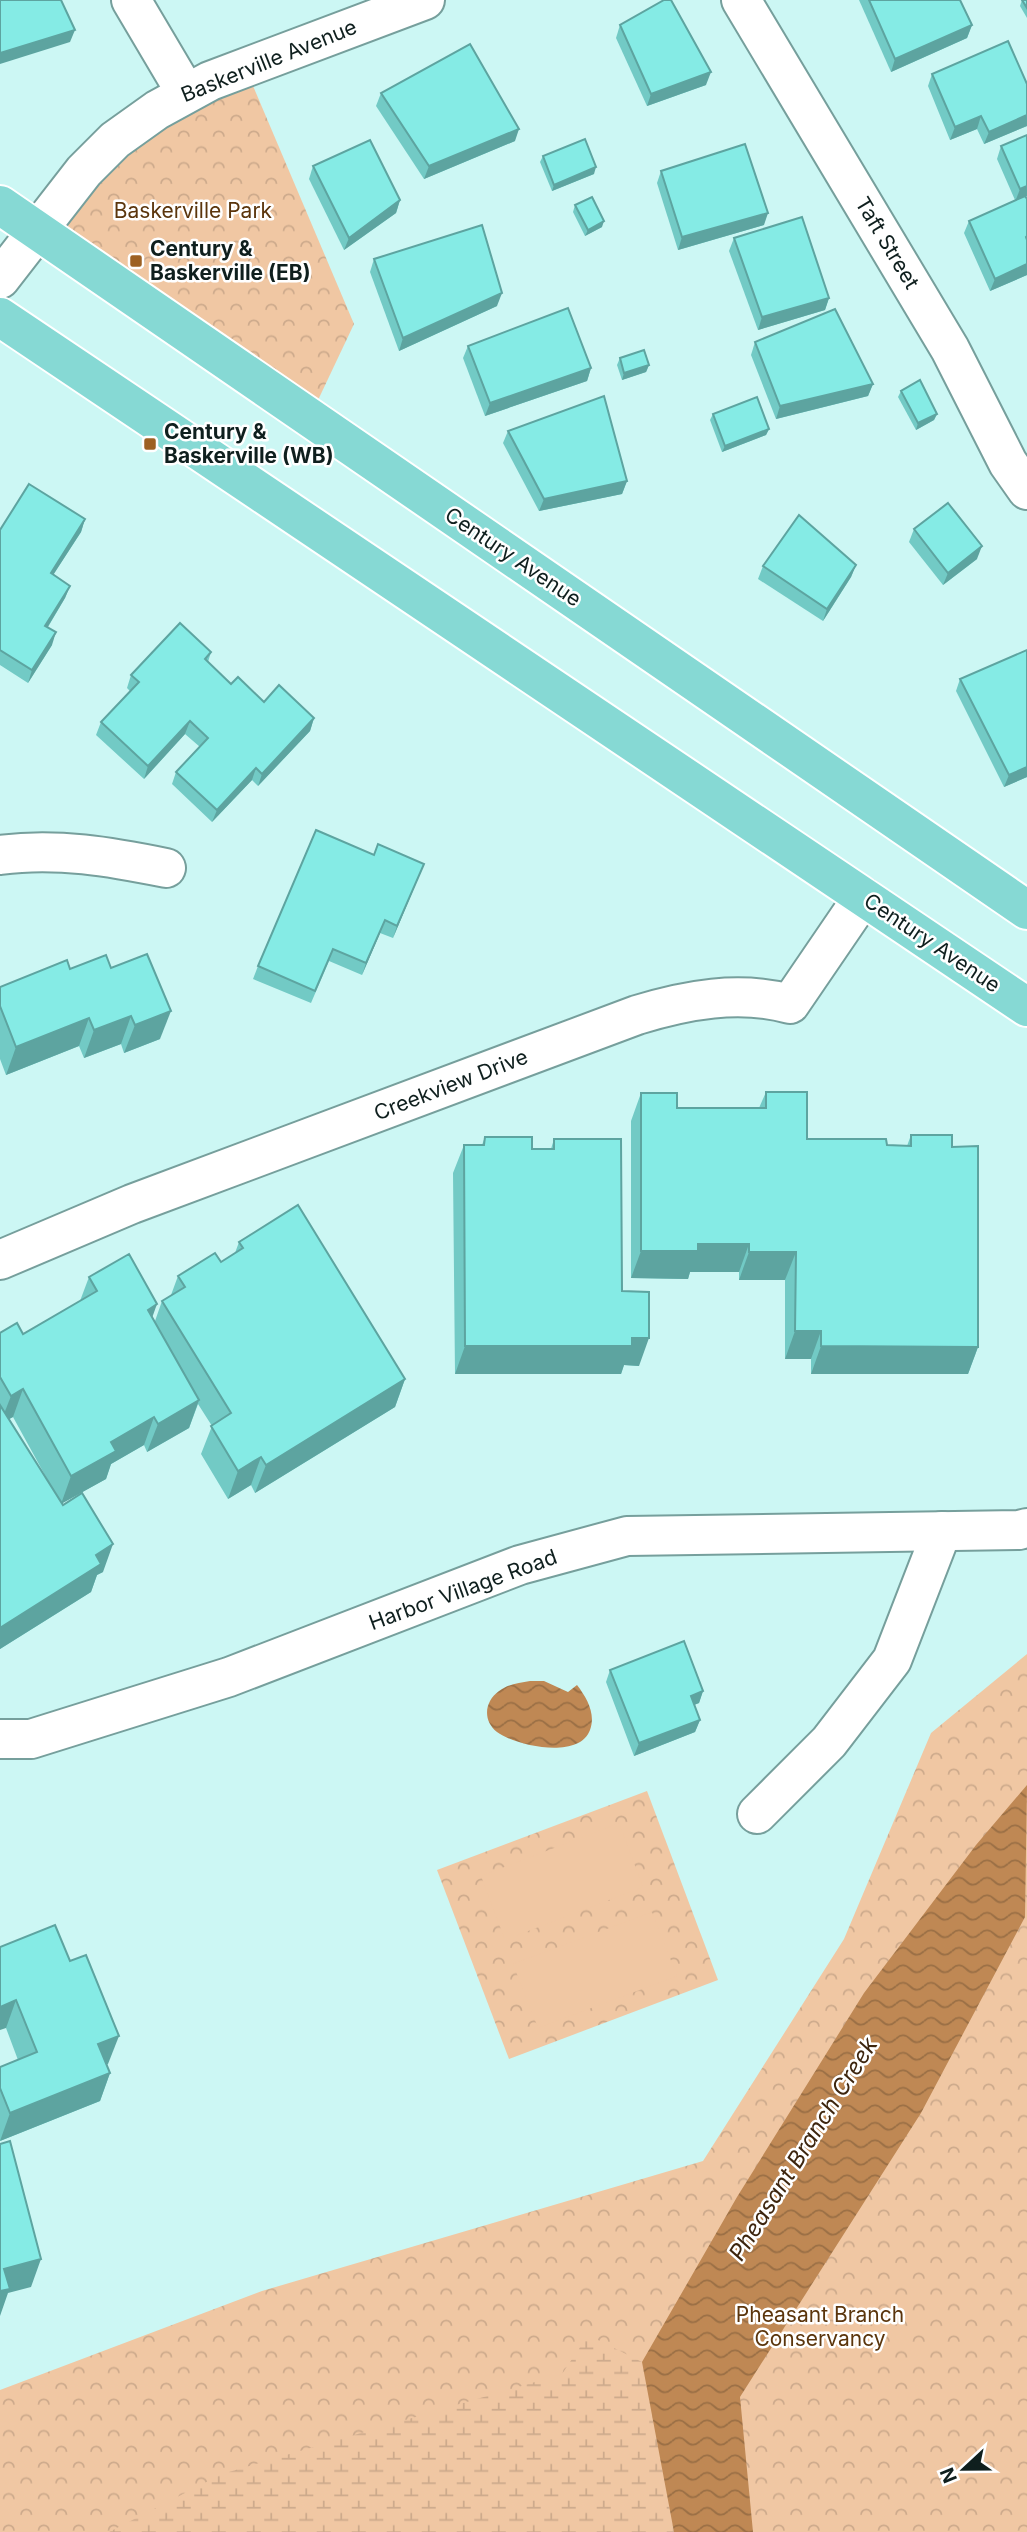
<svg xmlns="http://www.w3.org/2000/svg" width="1027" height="2532" viewBox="0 0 1027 2532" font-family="Inter,sans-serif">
<defs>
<pattern id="forest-crowns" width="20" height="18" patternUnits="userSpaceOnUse" patternTransform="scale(1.75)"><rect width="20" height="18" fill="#f0c7a3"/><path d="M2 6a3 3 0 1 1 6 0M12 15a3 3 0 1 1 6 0" fill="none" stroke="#cdaa8c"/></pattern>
<pattern id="wetland-marsh" width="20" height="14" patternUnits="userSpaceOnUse" patternTransform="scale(1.75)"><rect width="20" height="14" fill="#f0c7a3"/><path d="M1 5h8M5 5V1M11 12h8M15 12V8" fill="none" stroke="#cdaa8c"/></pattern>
<pattern id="water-waves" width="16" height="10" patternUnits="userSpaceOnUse" patternTransform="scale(1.75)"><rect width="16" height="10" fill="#bf8854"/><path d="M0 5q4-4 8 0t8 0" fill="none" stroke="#9a6f45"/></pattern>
</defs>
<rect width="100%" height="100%" fill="#ccf7f4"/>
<g fill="url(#forest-crowns)">
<polygon points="245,67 354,324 310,417 37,229 84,171"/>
<polygon points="1027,1654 1027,2532 0,2532 0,2390 262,2291 703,2161 844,1939 931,1733"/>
<polygon points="647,1791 718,1980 509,2059 437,1870"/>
</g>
<polygon fill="url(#wetland-marsh)" points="588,2335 642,2362 674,2532 109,2532 222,2474 562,2374"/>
<g fill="#f0c7a3">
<polygon points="619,1823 643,1887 505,1940 481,1876"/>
<polygon points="652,1912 677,1976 538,2028 513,1964"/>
</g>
<g fill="url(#water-waves)">
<path d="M530 1681H544L568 1692 577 1685C587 1698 596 1714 590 1730 579 1760 516 1746 497 1732 482 1720 485 1701 499 1691 508 1684 519 1683 530 1681Z"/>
<polygon points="1027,1785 1025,1917 921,2113 740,2397 753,2532 674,2532 642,2362 737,2197 864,1993 976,1845"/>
</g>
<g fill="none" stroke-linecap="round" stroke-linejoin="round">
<g stroke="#769f9c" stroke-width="42">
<g id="minor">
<polyline points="131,0 186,93"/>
<polyline points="741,0 950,349 1008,463 1027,490"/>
<polyline points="0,279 84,171 115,140 157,110 210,81 425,0"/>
<path d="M0 855C56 847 112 857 166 868"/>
<path d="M0 1260 132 1204 637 1015C686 1000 739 990 790 1004L863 897"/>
<polyline points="0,1739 31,1739 229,1677 520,1565 627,1536 1019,1530 1027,1528"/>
<polyline points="757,1814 829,1742 892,1660 942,1531"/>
</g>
</g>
<g stroke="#fff" stroke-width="42">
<g id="major">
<polyline points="0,205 1027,910"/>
<polyline points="0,317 1027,1007"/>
</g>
</g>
<use href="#minor" stroke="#fff" stroke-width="38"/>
<use href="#major" stroke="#86d9d4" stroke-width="38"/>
</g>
<g fill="#72cac5" fill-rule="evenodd">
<polygon points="859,0 960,0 972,25 967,38 891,72"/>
<polygon points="1022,0 1027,0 1027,18 1020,6"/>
<polygon points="620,25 706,85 647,106 616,38"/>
<polygon points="932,74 1027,84 1027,126 984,144 977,129 950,140 928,86"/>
<polygon points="381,93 515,141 424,179 376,106"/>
<polygon points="1027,135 1027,196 1026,197 1027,199 1027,275 990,291 964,233 969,221 1015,200 997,159 1001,146"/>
<polygon points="543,156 594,174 552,191 540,162"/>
<polygon points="313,166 400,200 396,213 344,250 309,179"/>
<polygon points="661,171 764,225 678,250 657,183"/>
<polygon points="575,205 602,227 585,236 573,212"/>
<polygon points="734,238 829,298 825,310 758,330 729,251"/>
<polygon points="374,259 497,306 399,351 370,272"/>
<polygon points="755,342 873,384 868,396 776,419 751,355"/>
<polygon points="468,346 591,368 587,381 485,416 463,358"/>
<polygon points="620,358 649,365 646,372 622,380 617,365"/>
<polygon points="901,391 937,414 934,420 916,430 898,397"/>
<polygon points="713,414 769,429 766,435 722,452 710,420"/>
<polygon points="508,431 627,481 622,494 539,511 503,443"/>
<polygon points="85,519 81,532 53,575 70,586 65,598 48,627 52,645 28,683 0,665 0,530"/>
<polygon points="914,529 977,559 943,585 909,542"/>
<polygon points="856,565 851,577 823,621 758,579 763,566"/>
<polygon points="1027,651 1027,777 1004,787 956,691 960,679"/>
<polygon points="211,652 208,662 231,684 264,702 314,718 310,731 258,786 252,780 212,822 172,784 176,772 200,747 185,734 144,779 96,735 101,722 130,691 127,688 131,675"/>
<polygon points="374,855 424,864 393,938 380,933 362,975 329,961 311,1003 253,979 258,966"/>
<polygon points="111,968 160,1039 124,1053 121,1044 84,1058 79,1046 6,1075 0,1059 0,987 70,969"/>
<polygon points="766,1092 807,1139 887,1145 907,1146 911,1135 952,1147 978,1347 968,1374 811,1374 811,1359 785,1359 785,1280 739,1280 739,1272 690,1272 688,1279 631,1278 631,1121 641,1093 677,1108 759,1108"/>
<polygon points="485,1137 532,1149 551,1149 554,1139 622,1291 639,1366 624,1365 621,1374 455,1374 453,1173 464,1145 482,1145"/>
<path d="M239 1242 405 1379 395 1407 255 1493 251 1485 228 1499 201 1454 212 1426 198 1404 189 1428 147 1452 144 1445 111 1464 106 1479 62 1503 103 1572 97 1575 91 1592 0 1649V1333L23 1334 80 1301 89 1277 152 1317 155 1321 162 1301 171 1295 178 1276 221 1262 235 1253ZM13 1417 52 1488 9 1419Z"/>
<polygon points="610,1670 703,1691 699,1703 694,1705 700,1720 695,1732 634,1756 606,1682"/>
<polygon points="0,1947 108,2064 106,2065 110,2073 100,2101 0,2141 0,2067 18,2060 6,2028"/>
</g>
<g fill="#5da4a0">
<polygon points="972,25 967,38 891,72 895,59"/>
<polygon points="75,30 70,42 0,64 0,53"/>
<polygon points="711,72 706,85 647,106 651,94"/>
<polygon points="1027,115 1027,126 984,144 989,132"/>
<polygon points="981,116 977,129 950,140 955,127"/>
<polygon points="519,129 515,141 424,179 429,166"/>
<polygon points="596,167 594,174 552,191 554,185"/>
<polygon points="1027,186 1027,196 1015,202 1020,189"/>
<polygon points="400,200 396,213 344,250 349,238"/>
<polygon points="768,213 764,225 678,250 682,237"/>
<polygon points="604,221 602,227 585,236 588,230"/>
<polygon points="1027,264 1027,275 990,291 995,279"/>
<polygon points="502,293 497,306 399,351 403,338"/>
<polygon points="829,298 825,310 758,330 762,317"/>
<polygon points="649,365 646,372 622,380 624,373"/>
<polygon points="591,368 587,381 485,416 490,403"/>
<polygon points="873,384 868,396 776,419 780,406"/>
<polygon points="937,414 934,420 916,430 918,423"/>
<polygon points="769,429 766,435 722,452 725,446"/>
<polygon points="627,481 622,494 539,511 544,499"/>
<polygon points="85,519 81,532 46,586 51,573"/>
<polygon points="982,546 977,559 943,585 948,573"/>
<polygon points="856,565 851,577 823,621 827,609"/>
<polygon points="70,586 65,598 41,638 45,626"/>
<polygon points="56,632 52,645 28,683 32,670"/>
<polygon points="314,718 310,731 258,786 262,774"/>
<polygon points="190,721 185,734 144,779 148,766"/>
<polygon points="1027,767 1027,777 1004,787 1009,775"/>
<polygon points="256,768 252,780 212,822 217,810"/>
<polygon points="424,864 419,876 393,938 397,926"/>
<polygon points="385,920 380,933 362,975 366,963"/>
<polygon points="171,1011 160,1039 124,1053 135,1025"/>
<polygon points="131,1016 121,1044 84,1058 94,1030"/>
<polygon points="89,1018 79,1046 6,1075 16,1047"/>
<polygon points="698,1244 749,1244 739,1272 690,1272 688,1279 631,1278 641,1251"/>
<polygon points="749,1252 796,1252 785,1280 739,1280"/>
<polygon points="157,1304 147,1332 148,1310"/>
<polygon points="795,1331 821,1331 811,1359 785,1359"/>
<polygon points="632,1338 649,1338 639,1366 624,1365 621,1374 455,1374 465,1346"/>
<polygon points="821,1346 978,1347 968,1374 811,1374"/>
<polygon points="405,1379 395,1407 255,1493 266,1465"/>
<polygon points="23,1389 13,1417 0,1424 11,1396"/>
<polygon points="199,1400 189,1428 147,1452 158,1424"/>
<polygon points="154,1417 144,1445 111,1464 106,1479 61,1504 71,1476 111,1442"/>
<polygon points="261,1457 251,1485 228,1499 238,1471"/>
<polygon points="113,1544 103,1572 97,1575 91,1592 0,1649 0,1628 96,1555"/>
<polygon points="703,1691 699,1703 686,1708 691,1696"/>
<polygon points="700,1720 695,1732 634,1756 639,1743"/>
<polygon points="16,2000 6,2028 0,2030 0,2007"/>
<polygon points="119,2036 108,2064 88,2072 98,2044"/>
<polygon points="110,2073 100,2101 0,2141 10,2113"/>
<polygon points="41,2259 31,2287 8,2293 0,2316 0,2280 4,2269"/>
</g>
<g fill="#85ebe5" stroke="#5da4a0" stroke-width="2">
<polygon points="0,0 61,0 75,30 0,53"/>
<polygon points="664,0 671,0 711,72 651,94 620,25"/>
<polygon points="869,0 960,0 972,25 895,59"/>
<polygon points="1022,0 1027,0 1027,8"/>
<polygon points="1008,41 1027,84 1027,115 989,132 981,116 955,127 932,74"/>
<polygon points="470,44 519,129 429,166 381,93"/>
<polygon points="1027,135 1027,186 1020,189 1001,146"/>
<polygon points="585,139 596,167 554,185 543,156"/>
<polygon points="370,140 400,200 349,238 313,166"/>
<polygon points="745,144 768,213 682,237 661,171"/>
<polygon points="1025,196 1027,199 1027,236 1026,237 1027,240 1027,264 995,279 969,221"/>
<polygon points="592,197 604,221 588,230 575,205"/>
<polygon points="802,217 829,298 762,317 734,238"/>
<polygon points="482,225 502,293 403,338 374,259"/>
<polygon points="568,308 591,368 490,403 468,346"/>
<polygon points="835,309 873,384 780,406 755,342"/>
<polygon points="644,350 649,365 624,373 620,358"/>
<polygon points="920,380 937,414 918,423 901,391"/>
<polygon points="604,396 627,481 544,499 508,431"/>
<polygon points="757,397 769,429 725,446 713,414"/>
<polygon points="29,484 85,519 51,573 70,586 45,626 56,632 32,670 0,650 0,530"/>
<polygon points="948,503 982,546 948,573 914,529"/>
<polygon points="799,515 856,565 827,609 763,566"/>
<polygon points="180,623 211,652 205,659 231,684 238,677 264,702 279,685 314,718 262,774 256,768 217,810 176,772 208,738 190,721 148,766 101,722 139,682 131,675"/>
<polygon points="1027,650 1027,767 1009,775 960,679"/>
<polygon points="316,830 374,855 378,844 424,864 397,926 385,920 366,963 333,949 315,991 258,966"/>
<polygon points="147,954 171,1011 135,1025 131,1016 94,1030 89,1018 16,1047 0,1006 0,987 67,960 70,969 106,955 111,968"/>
<polygon points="766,1092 807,1092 807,1139 886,1139 887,1145 911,1146 911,1135 952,1135 952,1147 978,1146 978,1347 821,1346 821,1331 795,1331 796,1252 749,1252 749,1244 698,1244 698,1251 641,1251 641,1093 677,1093 677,1108 766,1108"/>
<polygon points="485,1137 532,1137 532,1149 554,1149 554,1139 621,1139 622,1291 649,1292 649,1338 632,1338 632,1346 465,1346 464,1145 484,1145"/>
<polygon points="298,1205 405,1379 266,1465 261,1457 238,1471 211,1426 231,1413 162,1301 185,1287 178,1276 215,1253 221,1262 243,1248 239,1242"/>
<polygon points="129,1254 157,1304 148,1310 199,1400 158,1424 154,1417 111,1442 116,1451 71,1476 23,1389 11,1396 0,1377 0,1333 17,1323 23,1334 97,1291 89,1277"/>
<polygon points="0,1405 63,1505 82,1493 113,1544 96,1555 101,1564 0,1628"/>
<polygon points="684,1641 703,1691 691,1696 700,1720 639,1743 610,1670"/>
<polygon points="55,1925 70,1961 86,1955 119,2036 98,2044 110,2073 10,2113 0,2088 0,2067 37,2052 16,2000 0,2007 0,1947"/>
<polygon points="10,2141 41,2259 4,2269 10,2289 0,2291 0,2144"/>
</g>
<g fill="#9d6123" stroke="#fff" stroke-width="2.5">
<rect x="129" y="254" width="14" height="14" rx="3.5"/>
<rect x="143" y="437" width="14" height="14" rx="3.5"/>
</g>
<g text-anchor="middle" stroke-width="5" stroke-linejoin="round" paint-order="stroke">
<g font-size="21" fill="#0f1f1e" stroke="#fff">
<text transform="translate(269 61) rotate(-22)" y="7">Baskerville Avenue</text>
<text transform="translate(887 243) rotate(59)" y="7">Taft Street</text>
<text transform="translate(513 557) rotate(34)" y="7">Century Avenue</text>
<text transform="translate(932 943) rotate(34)" y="7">Century Avenue</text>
<text transform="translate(451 1085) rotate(-21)" y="7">Creekview Drive</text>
<text transform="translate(463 1590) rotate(-20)" y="7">Harbor Village Road</text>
</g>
<g font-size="21" fill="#5b350c" stroke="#fff">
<text x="193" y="218">Baskerville Park</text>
<text x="820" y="2322">Pheasant Branch<tspan x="820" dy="24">Conservancy</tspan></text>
</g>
<g font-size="21" font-weight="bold" fill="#0f1f1e" stroke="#fff" text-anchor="start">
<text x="150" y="256">Century &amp;<tspan x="150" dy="24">Baskerville (EB)</tspan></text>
<text x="164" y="439">Century &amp;<tspan x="164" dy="24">Baskerville (WB)</tspan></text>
</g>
<g font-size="23" font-style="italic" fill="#3d250e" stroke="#fff">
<text transform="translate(803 2149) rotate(-58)" y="8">Pheasant Branch Creek</text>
</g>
</g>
<g transform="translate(964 2469) rotate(248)" stroke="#ffffff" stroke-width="5" paint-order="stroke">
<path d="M0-5L12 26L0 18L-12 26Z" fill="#0f1f1e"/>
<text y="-10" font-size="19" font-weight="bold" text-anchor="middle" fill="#0f1f1e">N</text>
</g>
</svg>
